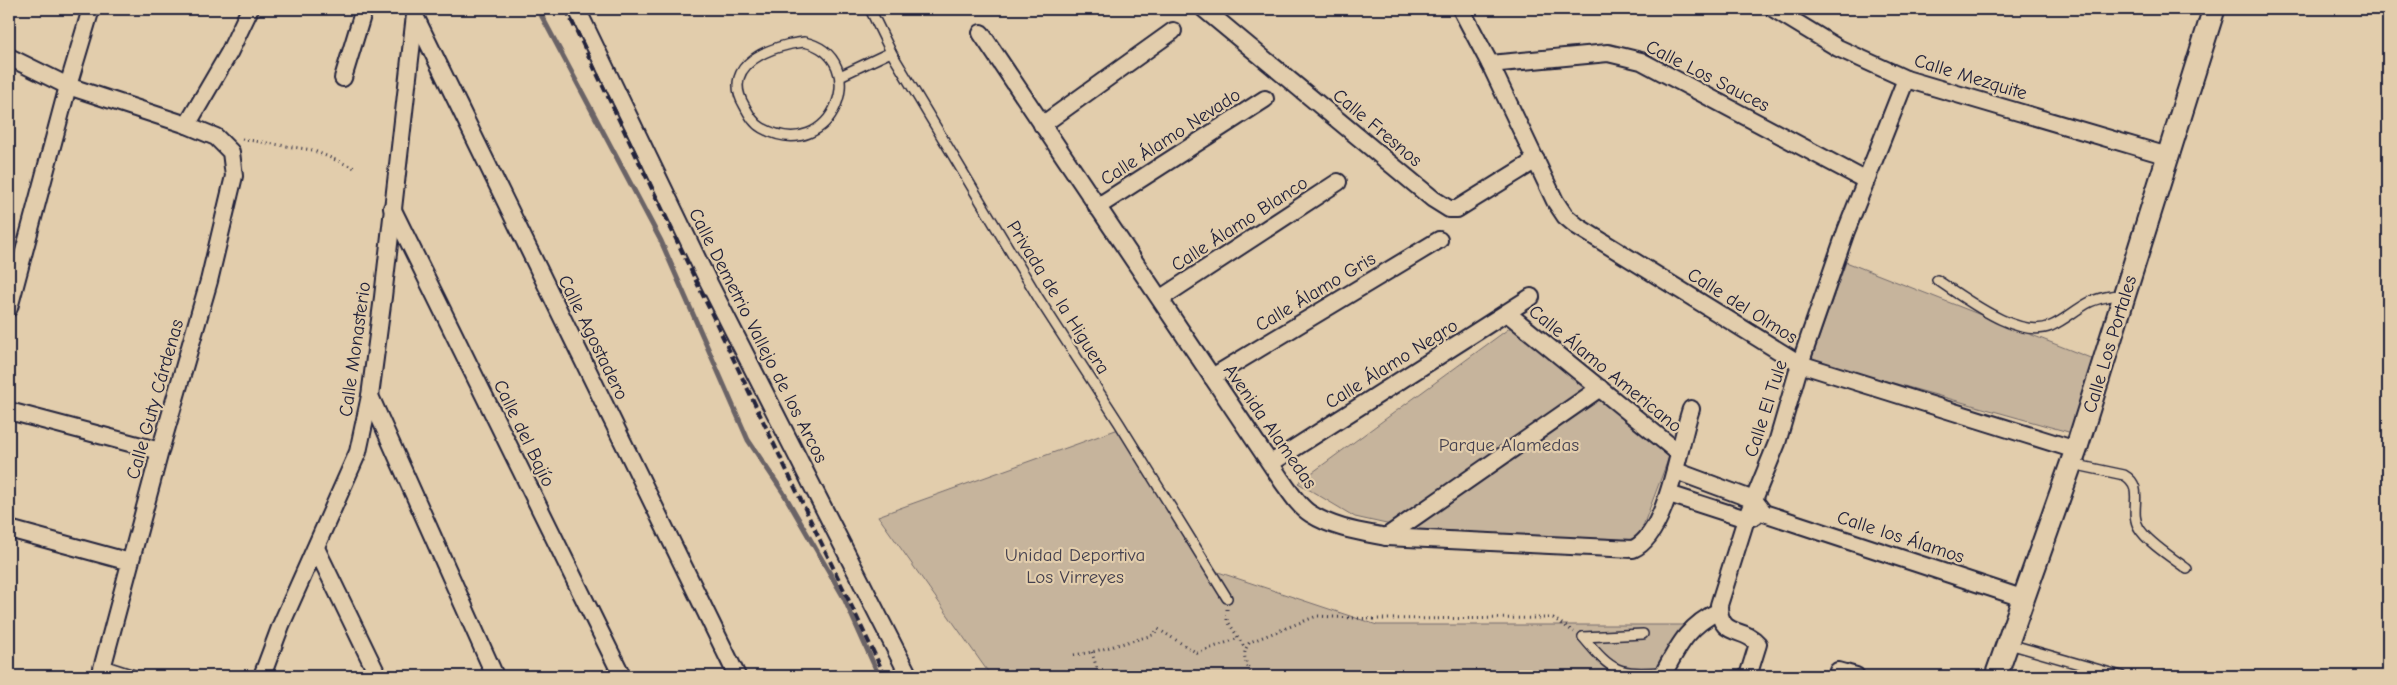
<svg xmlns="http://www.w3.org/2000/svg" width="2397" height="685" viewBox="0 0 2397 685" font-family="'Comic Neue',sans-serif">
<rect width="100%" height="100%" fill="#e2cdac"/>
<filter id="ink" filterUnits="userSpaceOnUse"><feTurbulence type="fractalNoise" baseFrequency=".02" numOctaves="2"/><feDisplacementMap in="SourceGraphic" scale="10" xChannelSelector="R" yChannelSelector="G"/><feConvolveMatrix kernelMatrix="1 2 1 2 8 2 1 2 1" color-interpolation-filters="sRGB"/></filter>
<g filter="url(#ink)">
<g fill="#c6b49c" stroke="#746b6c">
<polygon points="1846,262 2093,359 2072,433 1811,360"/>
<polygon points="1511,327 1669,457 1637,542 1418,531 1355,517 1298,483"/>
<polygon points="1124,427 1209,569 1377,625 1694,625 1673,676 991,676 878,516"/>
</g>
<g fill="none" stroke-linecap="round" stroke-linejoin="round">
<polyline stroke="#6b6366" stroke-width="5" points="538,9 661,241 748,440 783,492 843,596 879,676"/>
<g stroke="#22223b" stroke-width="12">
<g id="service">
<polyline points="870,9 891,52 1039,299 1119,423 1227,598"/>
<path d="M804 42C873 57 834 167 762 128 753 123 749 114 744 105 720 64 773 45 804 42Z"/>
<polyline points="840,76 891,52"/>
<path d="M1937 280C1964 297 2017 340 2051 326 2065 320 2076 309 2090 302 2100 297 2112 296 2123 294"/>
<path d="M2072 464 2124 475C2146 487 2128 510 2139 528 2147 542 2174 559 2187 569"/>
<path d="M1583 637C1614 674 1617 674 1665 672"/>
<polyline points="1583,637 1643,634"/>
<polyline points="2009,644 2121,676"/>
<polyline points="103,665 137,676"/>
</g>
</g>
<g stroke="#22223b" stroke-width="20">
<g id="minor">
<polyline points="577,9 708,281 909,676"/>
<polyline points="1204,9 1433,199 1449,209 1457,209 1536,160"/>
<polyline points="1461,9 1490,64 1555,201 1565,216 1577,226 1800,364 2076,450"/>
<polyline points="1774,9 1838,48 1906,79 2168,156"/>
<polyline points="415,16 737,676"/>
<path d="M981 33 1282 481C1290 492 1299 507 1311 514 1333 528 1361 532 1386 537L1633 549C1668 534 1679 443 1691 409"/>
<polyline points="9,57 68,86 187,125 216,137 231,152 234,176 209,281 160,451 100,676"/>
<polyline points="1490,64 1608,53 1641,61 1865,180"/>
<polyline points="343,78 364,9"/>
<polyline points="187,125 229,53 250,9"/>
<polyline points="1042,125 1173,31"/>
<polyline points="1097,207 1265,99"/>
<polyline points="392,208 622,676"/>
<polyline points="1161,298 1338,182"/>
<polyline points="9,308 68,86 91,9"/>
<polyline points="1507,313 1679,453"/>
<polyline points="1212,377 1439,240"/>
<polyline points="370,396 495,676"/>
<polyline points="9,411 160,451"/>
<polyline points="1271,463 1531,297"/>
<polyline points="1676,471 1754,500 1764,513 2025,599"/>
<polyline points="1669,494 1746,519 1755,516"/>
<polyline points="9,529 130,562"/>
<polyline points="1386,537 1600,388"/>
<polyline points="316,548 378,676"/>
<polyline points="1838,671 1856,676"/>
<polyline points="262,676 281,625 358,452 370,396 383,297 415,15"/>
<path d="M1662 676C1678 647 1687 626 1719 611"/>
<path d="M1748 676 1758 644C1744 626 1719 639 1719 605L1746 519 1777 443 1800 364 1846 231 1906 79"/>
</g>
</g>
<g stroke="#22223b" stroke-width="25">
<polyline id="tertiary" points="1996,676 2076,450 2214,9"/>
</g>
<g stroke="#22223b" stroke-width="3" stroke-dasharray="1 4" stroke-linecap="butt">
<polyline points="242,139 312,150 357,169"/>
<polyline points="1227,609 1227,620 1245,648"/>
<polyline points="1092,652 1099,676"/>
<polyline points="1074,655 1092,652 1153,635 1158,629 1197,653 1239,638"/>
<path d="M1253 676C1246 664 1240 654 1250 642L1317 616 1371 619 1553 618 1574 632"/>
</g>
<use href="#service" stroke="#e2cdac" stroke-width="9"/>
<use href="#minor" stroke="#e2cdac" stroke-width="16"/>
<use href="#tertiary" stroke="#e2cdac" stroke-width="21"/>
<polyline stroke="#22223b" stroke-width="4" stroke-dasharray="8 4" stroke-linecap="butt" points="566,9 885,676"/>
</g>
</g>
<g text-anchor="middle" stroke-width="4.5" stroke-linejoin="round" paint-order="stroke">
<g font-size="19" fill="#22223b" stroke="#e2cdac">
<text transform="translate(1708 75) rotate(27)" y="7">Calle Los Sauces</text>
<text transform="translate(1971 76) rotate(17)" y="7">Calle Mezquite</text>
<text transform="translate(1378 127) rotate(40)" y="7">Calle Fresnos</text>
<text transform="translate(1170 136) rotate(-33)" y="7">Calle Álamo Nevado</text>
<text transform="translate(1239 223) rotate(-33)" y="7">Calle Álamo Blanco</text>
<text transform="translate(1315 291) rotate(-31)" y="7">Calle Álamo Gris</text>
<text transform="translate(1059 297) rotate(58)" y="7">Privada de la Higuera</text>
<text transform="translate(1743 305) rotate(32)" y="7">Calle del Olmos</text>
<text transform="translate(759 335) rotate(63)" y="7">Calle Demetrio Vallejo de los Arcos</text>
<text transform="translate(594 337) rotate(64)" y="7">Calle Agostadero</text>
<text transform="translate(2109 344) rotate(-73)" y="7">Calle Los Portales</text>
<text transform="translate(354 349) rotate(-82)" y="7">Calle Monasterio</text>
<text transform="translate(1391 363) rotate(-32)" y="7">Calle Álamo Negro</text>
<text transform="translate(1606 368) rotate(39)" y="7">Calle Álamo Americano</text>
<text transform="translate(154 399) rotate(-74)" y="7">Calle Guty Cárdenas</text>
<text transform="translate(1765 408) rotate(-72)" y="7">Calle El Tule</text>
<text transform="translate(1271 426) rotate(55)" y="7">Avenida Alamedas</text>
<text transform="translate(525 433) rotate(64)" y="7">Calle del Bajío</text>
<text transform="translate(1901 536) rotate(18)" y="7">Calle los Álamos</text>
</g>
<g font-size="19" fill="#433f4e" stroke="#e2cdac">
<text x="1509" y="451">Parque Alamedas</text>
<text x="1075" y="561">Unidad Deportiva<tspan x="1075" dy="22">Los Virreyes</tspan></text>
</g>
</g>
<rect width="2397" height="685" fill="none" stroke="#e2cdac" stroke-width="30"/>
<rect x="15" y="15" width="2367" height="655" fill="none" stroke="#22223b" stroke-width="2" filter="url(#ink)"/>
</svg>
